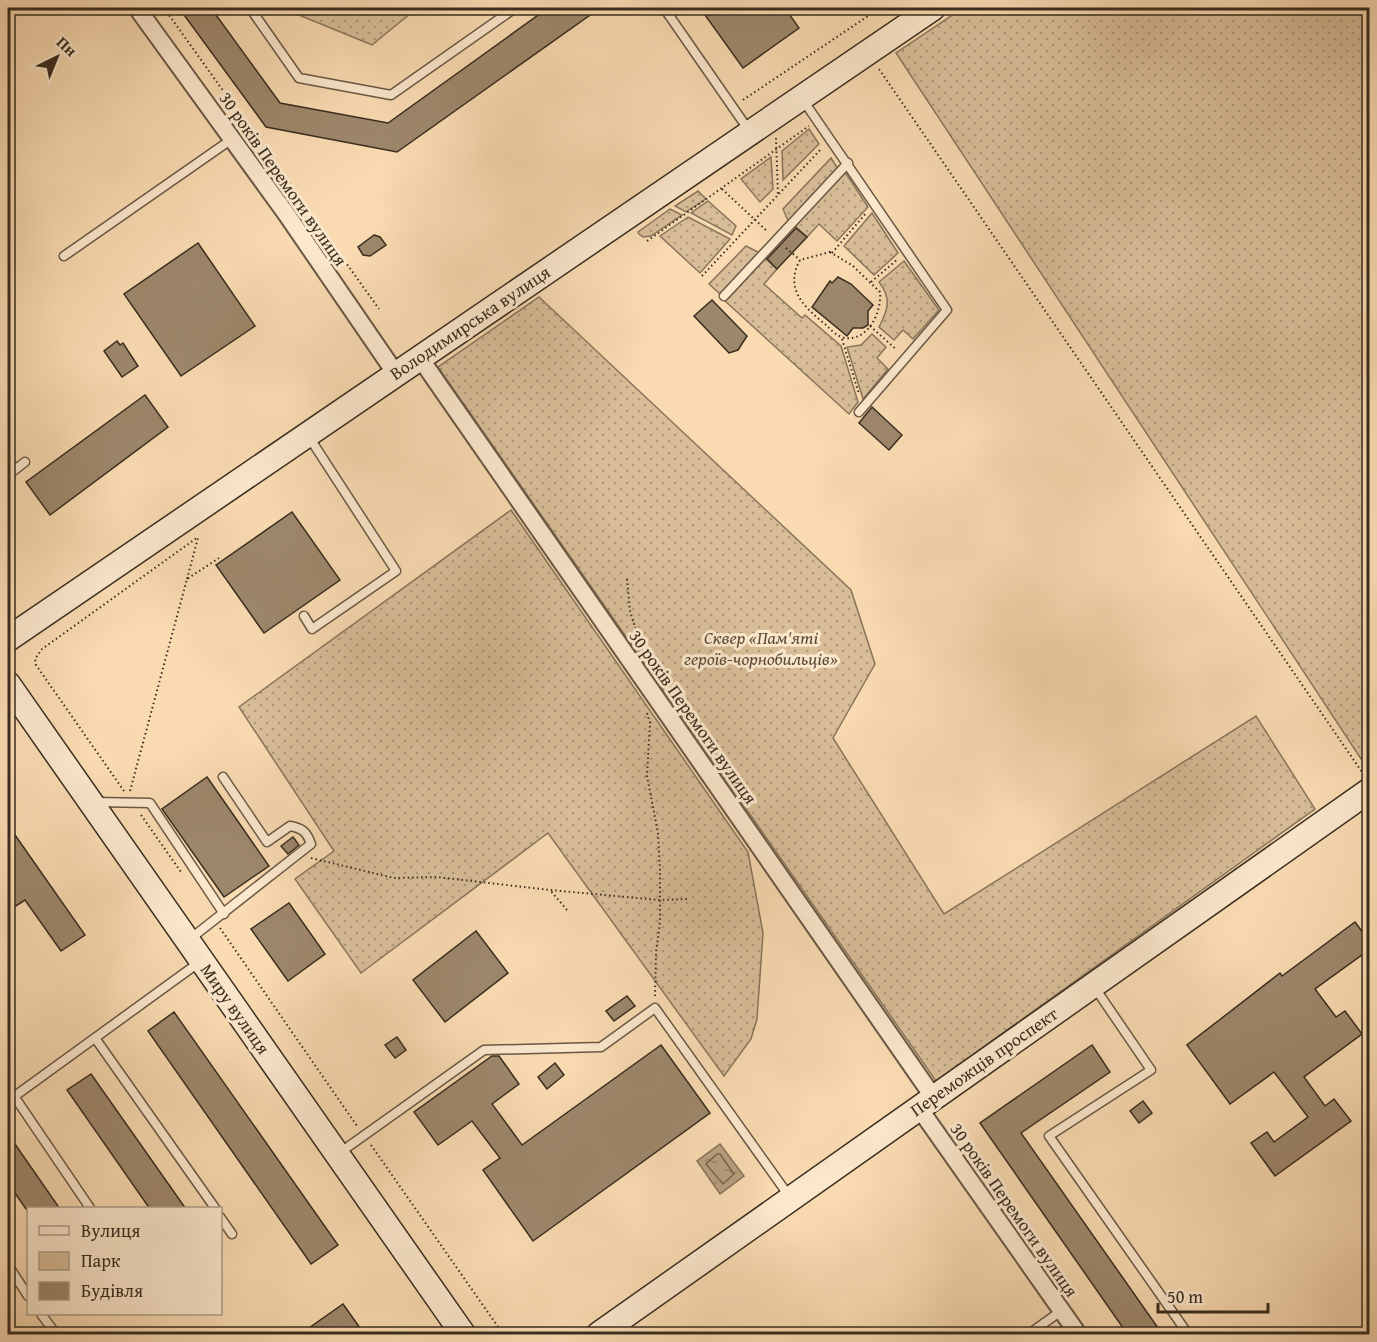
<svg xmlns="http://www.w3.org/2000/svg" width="1377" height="1342" viewBox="0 0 1377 1342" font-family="'Gentium Book Plus',serif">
<defs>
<pattern id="green-dots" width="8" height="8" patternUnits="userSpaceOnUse" patternTransform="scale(1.5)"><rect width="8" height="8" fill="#d8bd98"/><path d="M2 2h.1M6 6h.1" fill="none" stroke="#b09a7b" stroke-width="1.8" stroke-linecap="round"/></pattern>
<pattern id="water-ripples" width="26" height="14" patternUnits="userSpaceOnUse" patternTransform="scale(1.5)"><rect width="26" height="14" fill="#b89f7f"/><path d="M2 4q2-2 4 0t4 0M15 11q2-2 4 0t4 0" fill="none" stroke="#978267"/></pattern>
</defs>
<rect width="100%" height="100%" fill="#f9dab1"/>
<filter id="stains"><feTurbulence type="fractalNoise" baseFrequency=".00333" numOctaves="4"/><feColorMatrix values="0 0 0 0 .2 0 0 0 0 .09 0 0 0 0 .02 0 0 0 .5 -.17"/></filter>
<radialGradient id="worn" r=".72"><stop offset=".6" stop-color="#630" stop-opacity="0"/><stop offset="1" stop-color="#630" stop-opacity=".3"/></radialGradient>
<g fill="url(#green-dots)" stroke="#88755c" stroke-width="1.5">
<polygon points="300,8 417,8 372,45 294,13"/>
<polygon points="963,8 1369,8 1369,771 896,53"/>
<polygon points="809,129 819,144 783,180 782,151"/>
<polygon points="771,157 773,189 760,202 741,179"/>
<polygon points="831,158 838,169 789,223 783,209"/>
<polygon points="845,172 868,207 837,241 819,224 807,237 795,226"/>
<polygon points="698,191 706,199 686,212 675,206"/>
<polygon points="708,201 736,226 732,235 691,213"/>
<polygon points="670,209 682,215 651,236 643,237 639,234 638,232"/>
<polygon points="872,213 898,253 874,275 844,246"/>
<polygon points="688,217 730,239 700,273 660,236"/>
<polygon points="746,246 760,253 720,294 709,284"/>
<polygon points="765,258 777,269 764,284 802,318 805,315 841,346 858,402 849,414 725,301"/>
<path d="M904 261 939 310 913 339 903 330 894 340 879 327C888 310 892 298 879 282Z"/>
<polygon points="539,297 851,590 875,664 833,738 944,914 1256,716 1315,809 936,1081 438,367"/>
<polygon points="872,334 886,347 877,358 888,369 863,399 847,347 861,345"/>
<polygon points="511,510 748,852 763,933 757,1019 751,1039 724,1076 548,833 361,973 295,879 334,851 239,707"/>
</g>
<polygon fill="url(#water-ripples)" stroke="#857159" stroke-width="1.5" points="720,1144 744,1176 720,1194 697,1161"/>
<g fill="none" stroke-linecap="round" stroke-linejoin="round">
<polygon stroke="#78664f" stroke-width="1.5" points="717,1154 720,1154 734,1174 723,1184 706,1164"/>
</g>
<g fill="#9d876b" stroke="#392d1f" stroke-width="1.5">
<polygon points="179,8 211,8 280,103 388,123 548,8 600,8 397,152 266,127"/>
<polygon points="700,8 785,8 799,28 743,68"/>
<polygon points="796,228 807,237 777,269 767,259"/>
<polygon points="374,235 380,237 386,245 370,256 363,255 358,247"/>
<polygon points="198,243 255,326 181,376 124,294"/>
<polygon points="838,277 851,284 873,305 868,311 868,325 863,328 853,328 847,336 812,307 830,281 832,283"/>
<polygon points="712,300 747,336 738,350 729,353 694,316"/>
<polygon points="117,341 120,345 123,343 138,366 122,377 104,351"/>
<polygon points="145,395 168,427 50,515 26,482"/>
<polygon points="872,407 902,435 889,450 859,423"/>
<polygon points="292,512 340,580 264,633 216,565"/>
<polygon points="207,777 269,866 224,897 162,809"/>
<polygon points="8,825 85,935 61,951 25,900 8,911"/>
<polygon points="293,837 299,845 288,854 281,846"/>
<polygon points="289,903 325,954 288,981 251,929"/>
<polygon points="1355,922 1370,942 1370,949 1315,989 1336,1017 1345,1011 1362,1034 1304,1077 1325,1106 1334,1099 1351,1121 1275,1176 1251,1143 1267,1132 1274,1142 1308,1117 1274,1072 1230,1104 1187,1045 1280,973 1282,976"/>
<polygon points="476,931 508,973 445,1022 413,980"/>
<polygon points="627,996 635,1006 614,1021 606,1011"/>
<polygon points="174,1012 338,1245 311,1264 148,1031"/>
<polygon points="397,1037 406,1050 395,1058 385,1045"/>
<polygon points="661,1045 710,1113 533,1241 483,1170 500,1158 472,1121 438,1145 414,1112 492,1056 499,1056 519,1084 492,1104 522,1145"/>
<polygon points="1092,1045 1110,1072 1021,1133 1163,1335 1128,1335 980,1123"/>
<polygon points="555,1063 564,1075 547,1089 538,1077"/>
<polygon points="91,1074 186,1209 150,1209 67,1090"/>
<polygon points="1143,1101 1152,1113 1139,1123 1130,1111"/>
<polygon points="8,1134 60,1209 26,1209 8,1183"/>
<polygon points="343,1304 365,1335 299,1335"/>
</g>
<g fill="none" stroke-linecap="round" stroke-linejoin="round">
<g stroke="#695844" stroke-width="11">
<g id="lane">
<polyline points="250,8 299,78 391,95 515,8"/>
<polyline points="664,8 750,132"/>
<polyline points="803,100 947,310 859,412"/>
<polyline points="64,256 232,139"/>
<polyline points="724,296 848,163"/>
<polyline points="8,475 25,462"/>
<polyline points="304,616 312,629 396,571 309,437"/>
<polyline points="95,802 150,803 224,914"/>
<path d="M190 939 311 844C307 832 302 828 290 826L267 842 223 777"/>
<polyline points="1095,988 1151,1070 1049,1136 1188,1334"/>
<polyline points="95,1038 215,1208"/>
<polyline points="14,1096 90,1208"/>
<polyline points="8,1101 201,961"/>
<polyline points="338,1154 484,1050 601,1047 655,1008 789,1196"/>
<polyline points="220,1217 232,1234"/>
<polyline points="8,1265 28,1296"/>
<polyline points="41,1314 56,1334"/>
<polyline points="1029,1334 1061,1311"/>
</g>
</g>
<g stroke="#695844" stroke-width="20">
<g id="street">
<polyline points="137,8 287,215 396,374"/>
<polyline points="420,358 934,1098"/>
<polyline points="919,1108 1078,1334"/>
</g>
</g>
<g stroke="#392d1f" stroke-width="27">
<g id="secondary">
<polyline points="8,639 933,8"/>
<polyline points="8,684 463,1334"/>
<polyline points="599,1334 1370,790"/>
</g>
</g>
<g stroke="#392d1f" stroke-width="2" stroke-dasharray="1.5 3" stroke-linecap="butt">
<polyline points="164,8 379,309"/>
<polyline points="879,69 1362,772"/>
<polyline points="743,100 880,8"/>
<polyline points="776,138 778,195"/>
<polyline points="722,189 768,232"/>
<polyline points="647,241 809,126"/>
<polyline points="786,248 800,260"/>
<path d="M830 252 853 266 880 292C882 311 869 341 845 338 838 337 831 330 826 325 804 307 784 289 800 260Z"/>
<polyline points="832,253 867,212"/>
<polyline points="702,276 821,149"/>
<polyline points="871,282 898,259"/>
<polyline points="870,326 897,350"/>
<polyline points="842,339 859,394"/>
<polyline points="187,579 198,538"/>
<polyline points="627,579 630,611 643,652"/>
<polyline points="647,713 650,723 647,776 658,833 660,871 660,922 656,953 655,996"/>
<polyline points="124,791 36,665 35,659 42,649 198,537"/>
<polyline points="130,791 187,579 219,558"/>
<polyline points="141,815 181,872"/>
<polyline points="311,858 394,878 437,877 550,890"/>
<polyline points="567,910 550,890 659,900 687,899"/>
<polyline points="220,928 357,1126"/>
<polyline points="371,1145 503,1334"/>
</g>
<use href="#lane" stroke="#fbe7cc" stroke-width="8"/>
<use href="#street" stroke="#fbe7cc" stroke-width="16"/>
<use href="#secondary" stroke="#fbe7cc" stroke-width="24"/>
</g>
<g text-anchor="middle" stroke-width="6" stroke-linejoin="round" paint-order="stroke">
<g font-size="18" fill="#392d1f" stroke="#fbe7cc">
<text transform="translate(283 179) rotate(55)" y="6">30 років Перемоги вулиця</text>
<text transform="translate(470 323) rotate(-34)" y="6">Володимирська вулиця</text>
<text transform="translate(693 717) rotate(55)" y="6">30 років Перемоги вулиця</text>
<text transform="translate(235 1009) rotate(55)" y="6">Миру вулиця</text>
<text transform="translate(984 1062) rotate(-35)" y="6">Переможців проспект</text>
<text transform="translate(1014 1210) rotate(55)" y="6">30 років Перемоги вулиця</text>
</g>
<g font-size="18" font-style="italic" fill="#594a37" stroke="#fbe7cc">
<text x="761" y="644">Сквер «Пам'яті<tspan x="761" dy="21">героїв-чорнобильців»</tspan></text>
</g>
</g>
<rect width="1377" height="1342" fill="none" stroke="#f9dab1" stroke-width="30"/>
<rect x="9" y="9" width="1359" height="1324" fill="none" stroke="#392d1f" stroke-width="3"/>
<rect x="15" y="15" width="1347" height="1312" fill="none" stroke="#392d1f" stroke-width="1.5"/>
<rect x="27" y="1207" width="195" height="108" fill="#fbe7cc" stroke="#ad9d87" stroke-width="1.5"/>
<rect x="39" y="1226" width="30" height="9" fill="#fbe7cc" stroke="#ad9d87" stroke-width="1.5"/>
<text x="81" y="1237" font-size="18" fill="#392d1f">Вулиця</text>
<rect x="39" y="1252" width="30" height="18" fill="#d8bd98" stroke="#ad9d87" stroke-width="1.5"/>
<text x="81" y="1267" font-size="18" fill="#392d1f">Парк</text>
<rect x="39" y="1282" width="30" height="18" fill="#9d876b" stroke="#ad9d87" stroke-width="1.5"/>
<text x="81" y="1297" font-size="18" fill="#392d1f">Будівля</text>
<g transform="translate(57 57) rotate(43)" stroke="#fbe7cc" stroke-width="4.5" paint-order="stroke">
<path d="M0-4.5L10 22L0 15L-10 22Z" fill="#392d1f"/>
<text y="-9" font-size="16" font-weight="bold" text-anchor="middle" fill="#392d1f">Пн</text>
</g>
<path d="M1158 1303v9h110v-9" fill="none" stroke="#392d1f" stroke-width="3"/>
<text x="1167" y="1303" font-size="18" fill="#392d1f" stroke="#fbe7cc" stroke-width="4.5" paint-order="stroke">50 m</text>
<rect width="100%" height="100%" filter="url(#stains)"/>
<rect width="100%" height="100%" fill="url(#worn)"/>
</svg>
